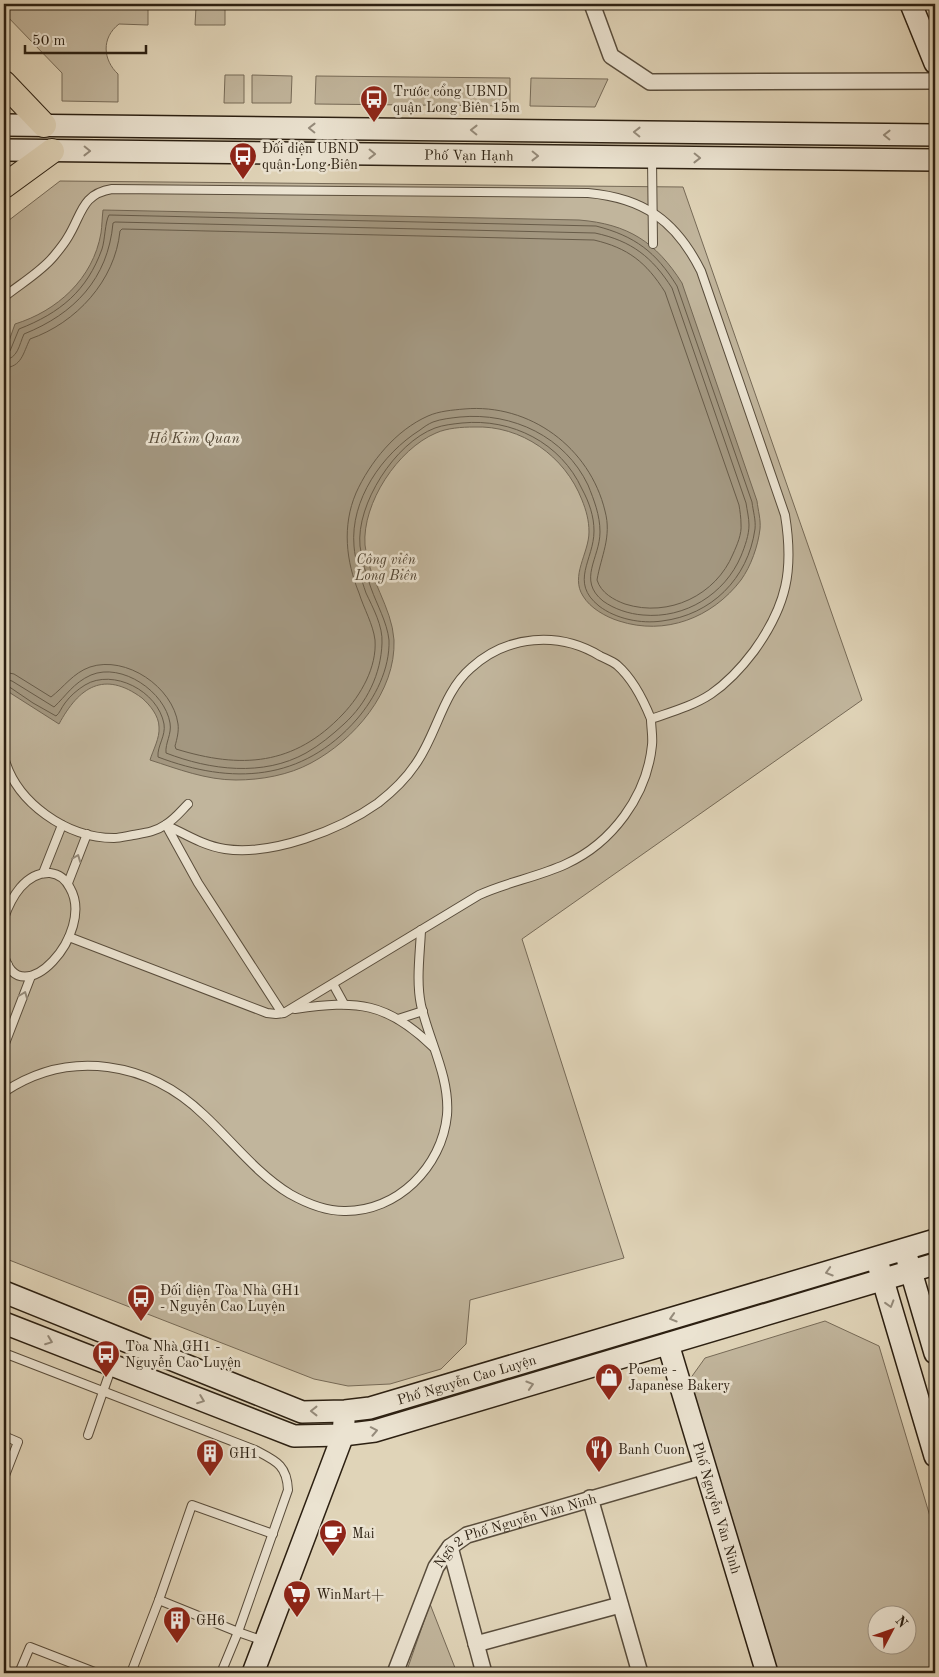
<svg xmlns="http://www.w3.org/2000/svg" width="939" height="1677" viewBox="0 0 939 1677" font-family="'Old Standard TT',serif">
<rect width="100%" height="100%" fill="#e0d4b8"/>
<filter id="stains"><feTurbulence type="fractalNoise" baseFrequency=".004" numOctaves="4"/><feColorMatrix values="0 0 0 0 .2 0 0 0 0 .09 0 0 0 0 .02 0 0 0 .5 -.17"/></filter>
<radialGradient id="worn" r=".72"><stop offset=".6" stop-color="#630" stop-opacity="0"/><stop offset="1" stop-color="#630" stop-opacity=".3"/></radialGradient>
<g fill="#c1b59c" stroke="#766a57" fill-rule="evenodd">
<path d="M4 4 148 7V25L119 24C101 38 103 60 118 74V102L62 101V73L4 13Z"/>
<polygon points="196,7 225,7 225,25 195,25"/>
<polygon points="225,75 244,75 244,103 224,103"/>
<polygon points="252,75 292,76 291,103 252,103"/>
<polygon points="316,76 510,78 510,106 315,104"/>
<polygon points="531,78 608,79 595,107 530,106"/>
<polygon points="60,181 683,187 862,700 522,939 624,1258 470,1300 466,1344 441,1369 390,1384 348,1386 314,1379 4,1258 4,224"/>
<path d="M825 1321 879 1346 935 1533V1673H777L690 1379 705 1358ZM876 1614H906V1644H876Z"/>
<polygon points="430,1604 457,1673 406,1673"/>
</g>
<path fill="#a39780" stroke="#736754" d="M103 210 579 220C628 224 656 242 682 283L757 501C758 510 761 520 760 529 758 546 751 566 741 580 712 618 665 636 619 621 606 617 590 608 583 596 570 576 589 553 589 532 589 520 586 510 582 500 565 456 521 425 474 427 462 427 447 428 436 433 398 449 362 503 365 545 368 578 392 607 394 640 396 692 354 740 311 763 289 775 261 780 236 780 206 780 178 769 150 760 153 750 160 738 159 727 159 716 150 705 142 698 104 670 79 687 59 724L4 689V355L15 324C57 311 93 279 101 233 102 226 102 218 103 210Z"/>
<g fill="none" stroke-linecap="round" stroke-linejoin="round">
<g stroke="#685c49" stroke-width="1">
<path d="M4 354 10 351 19 329C60 313 87 291 102 249 105 240 105 222 109 215L596 226C635 236 656 252 677 286L752 502C753 511 756 520 755 529 748 579 711 615 662 621 641 624 616 619 599 606 569 582 594 560 594 531 594 516 589 502 582 489 561 443 512 418 462 423 453 424 443 425 435 428 395 443 356 504 360 546 362 560 366 575 371 588 377 605 387 622 389 640 390 669 375 698 357 719 302 782 232 785 158 757 157 746 166 736 164 724 158 691 113 668 85 685 77 690 70 696 65 703 61 708 60 713 56 716L33 703 8 686H4"/>
<path d="M4 360C18 359 19 345 24 334 74 314 108 279 113 223L115 222 595 233C632 241 652 257 672 288L746 503C747 510 749 518 749 525 749 535 745 546 741 556 725 594 685 619 643 615 629 614 614 609 603 601 577 580 600 558 600 532 600 515 594 500 588 485 565 437 513 412 460 417 451 418 441 419 433 422 428 424 424 427 420 430 382 454 350 500 354 546 355 561 361 578 366 593 373 608 383 626 382 643 381 674 367 703 344 724 332 735 320 745 306 753 263 777 210 770 166 753 165 743 172 734 170 723 165 692 122 662 91 675 73 683 66 696 54 707L12 681 4 679"/>
<path d="M4 368C22 367 23 353 30 339 76 323 115 281 120 231L122 229 594 240C628 248 646 262 665 292L739 505C740 511 741 518 741 524 742 534 737 545 733 554 716 595 669 618 625 604 614 600 601 593 597 580 601 556 612 537 605 511 590 448 530 403 464 409 453 410 439 411 428 416 396 430 370 462 356 493 342 526 346 561 359 593 364 609 373 624 375 640 377 667 361 695 343 714 294 766 241 769 176 749L175 746C177 739 179 731 178 724 173 687 126 655 90 667 73 673 64 687 51 697L14 674 4 672"/>
</g>
<g stroke="#594d3c" stroke-width="10">
<g id="lane">
<polyline points="652,159 653,244"/>
<path d="M4 297C20 284 41 272 54 256 59 250 64 244 68 237 82 215 81 194 112 189L588 193C644 198 676 221 701 271L785 515C794 570 787 605 754 651 742 667 727 683 711 694 693 706 671 712 651 719 643 699 633 679 617 665 612 661 606 659 600 656 559 631 507 635 471 668 442 693 437 735 415 765 405 780 392 792 378 803 340 830 272 856 225 849 204 846 185 834 166 825"/>
<polyline points="4,732 5,725"/>
<path d="M4 757C16 803 67 838 114 838 120 838 127 836 133 835 144 833 155 832 165 825 174 820 181 811 188 804"/>
<polyline points="166,825 198,883 282,1013"/>
<polyline points="43,873 62,825"/>
<polyline points="68,883 87,834"/>
<path d="M4 918C11 898 25 872 50 873 59 874 66 880 70 888 96 933 20 1016 4 955"/>
<path d="M69 937 267 1013 276 1014 284 1013 479 895C507 882 538 877 566 864 612 843 647 796 652 745 653 737 651 727 651 719"/>
<polyline points="4,976 8,965"/>
<polyline points="333,984 344,1004"/>
<path d="M295 1009C357 1000 387 1002 433 1047"/>
<polyline points="398,1019 423,1011"/>
<polyline points="4,1046 31,976"/>
<path d="M4 1092C70 1048 149 1062 204 1115 232 1141 257 1174 290 1194 306 1203 325 1211 344 1211 397 1212 442 1167 447 1115 450 1077 429 1041 421 1005 416 981 420 954 421 930"/>
<path d="M4 1353 255 1450C276 1461 287 1465 288 1490L238 1632 221 1673"/>
<polyline points="88,1435 112,1366"/>
<polyline points="4,1436 18,1442 4,1478"/>
<polyline points="159,1600 238,1632 264,1641"/>
<polyline points="19,1673 30,1647 97,1673"/>
<polyline points="131,1673 159,1600 192,1505 273,1534"/>
</g>
</g>
<g stroke="#594d3c" stroke-width="18">
<g id="street">
<polyline points="592,4 611,56 650,82 935,81"/>
<polyline points="590,1498 640,1673"/>
<polyline points="450,1547 484,1673"/>
<polyline points="476,1644 620,1605"/>
<path id="s1" d="M395 1673 436 1567 450 1547 467 1535 705 1466"/>
</g>
</g>
<g stroke="#2c2012" stroke-width="24">
<g id="secondary">
<polyline points="911,4 935,63"/>
<polyline points="4,125 935,135"/>
<path id="s2" d="M4 150 935 160"/>
<polyline points="907,1258 935,1353"/>
<polyline points="879,1267 935,1456"/>
<path id="s3" d="M4 1292 302 1412 345 1411 370 1408 935 1240"/>
<polyline points="4,1323 294,1436 343,1435 375,1431 935,1264"/>
<path id="s4" d="M668 1344 767 1673"/>
<polyline points="253,1673 343,1435 344,1421"/>
</g>
</g>
<g stroke="#2c2012" stroke-width="26">
<g id="primary">
<polyline points="4,83 44,125"/>
<polyline points="4,186 52,151"/>
</g>
</g>
<use href="#lane" stroke="#ebe3d1" stroke-width="8"/>
<use href="#street" stroke="#ebe3d1" stroke-width="15"/>
<use href="#secondary" stroke="#ebe3d1" stroke-width="21"/>
<use href="#primary" stroke="#e0d4b8" stroke-width="24"/>
</g>
<defs><path id="oneway-chevron" d="M-2-3.5L2.5 0L-2 3.5" fill="none" stroke-width="1.6" stroke-linecap="round" stroke-linejoin="round" transform="scale(1.25)"/></defs>
<g stroke="#958b7b">
<use href="#oneway-chevron" transform="translate(312 128) rotate(-179)"/>
<use href="#oneway-chevron" transform="translate(474 130) rotate(-179)"/>
<use href="#oneway-chevron" transform="translate(637 132) rotate(-179)"/>
<use href="#oneway-chevron" transform="translate(887 135) rotate(-179)"/>
<use href="#oneway-chevron" transform="translate(87 151) rotate(1)"/>
<use href="#oneway-chevron" transform="translate(372 154) rotate(1)"/>
<use href="#oneway-chevron" transform="translate(535 156) rotate(1)"/>
<use href="#oneway-chevron" transform="translate(697 158) rotate(1)"/>
<use href="#oneway-chevron" transform="translate(77 858) rotate(-69)"/>
<use href="#oneway-chevron" transform="translate(24 995) rotate(-69)"/>
<use href="#oneway-chevron" transform="translate(829 1272) rotate(163)"/>
<use href="#oneway-chevron" transform="translate(890 1304) rotate(73)"/>
<use href="#oneway-chevron" transform="translate(673 1318) rotate(163)"/>
<use href="#oneway-chevron" transform="translate(49 1341) rotate(21)"/>
<use href="#oneway-chevron" transform="translate(530 1385) rotate(-17)"/>
<use href="#oneway-chevron" transform="translate(201 1400) rotate(21)"/>
<use href="#oneway-chevron" transform="translate(314 1411) rotate(180)"/>
<use href="#oneway-chevron" transform="translate(374 1431) rotate(-11)"/>
</g>
<defs>
<g id="bus-pin" transform="scale(1.4375)"><path d="M0 17L-7.5 6A9.5 9.5 0 1 1 7.5 6Z" fill="#8f2418" stroke="#ebe3d1"/><path d="M-5-6H5V4H4V6H2V4H-2V6H-4V4H-5ZM-3.5-4V0h7V-4ZM-3.5 1.2v1.5H-2V1.2ZM2 1.2v1.5H3.5V1.2Z" fill="#fff"/></g>
<g id="shop-pin" transform="scale(1.4375)"><path d="M0 17L-7.5 6A9.5 9.5 0 1 1 7.5 6Z" fill="#8f2418" stroke="#ebe3d1"/><path d="M-5-2.5h2.3a2.7 3.5 0 0 1 5.4 0H5L5.5 6h-11ZM-1.5-2.5h3a1.5 2.3 0 0 0-3 0Z" fill="#fff"/></g>
<g id="restaurant-pin" transform="scale(1.4375)"><path d="M0 17L-7.5 6A9.5 9.5 0 1 1 7.5 6Z" fill="#8f2418" stroke="#ebe3d1"/><path d="M-5-6h1v4h1v-4h1v4h1v-4h1v5L-1.5 .5V6h-2V.5L-5-1ZM5-6V6H3V1.5H1.5Q1.5-4 5-6Z" fill="#fff"/></g>
<g id="building-pin" transform="scale(1.4375)"><path d="M0 17L-7.5 6A9.5 9.5 0 1 1 7.5 6Z" fill="#8f2418" stroke="#ebe3d1"/><path d="M-4-6H4V6H1V3H-1V6H-4ZM-2.5-4.3h1.7v1.8h-1.7ZM.8-4.3h1.7v1.8H.8ZM-2.5-1h1.7V.8h-1.7ZM.8-1h1.7V.8H.8Z" fill="#fff"/></g>
<g id="cafe-pin" transform="scale(1.4375)"><path d="M0 17L-7.5 6A9.5 9.5 0 1 1 7.5 6Z" fill="#8f2418" stroke="#ebe3d1"/><path d="M-5.5-4.5H6V0H3Q3 3.5 0 3.5H-2.5Q-5.5 3.5-5.5 0ZM3-3.2v2h1.7v-2ZM-6 4.5H4V6H-6Z" fill="#fff"/></g>
<g id="supermarket-pin" transform="scale(1.4375)"><path d="M0 17L-7.5 6A9.5 9.5 0 1 1 7.5 6Z" fill="#8f2418" stroke="#ebe3d1"/><path d="M-6-5.5h2.5l.6 2H6L4.5 2H-2.5L-4.4-4H-6ZM-1.5 3.2a1.3 1.3 0 1 0 .1 0ZM3 3.2a1.3 1.3 0 1 0 .1 0Z" fill="#fff"/></g>
</defs>
<g fill-rule="evenodd">
<use href="#bus-pin" x="374" y="99"/>
<use href="#bus-pin" x="243" y="156"/>
<use href="#bus-pin" x="141" y="1298"/>
<use href="#bus-pin" x="106" y="1354"/>
<use href="#shop-pin" x="609" y="1377"/>
<use href="#restaurant-pin" x="599" y="1449"/>
<use href="#building-pin" x="210" y="1453"/>
<use href="#cafe-pin" x="333" y="1533"/>
<use href="#supermarket-pin" x="297" y="1594"/>
<use href="#building-pin" x="177" y="1620"/>
</g>
<g text-anchor="middle" stroke-width="5" stroke-linejoin="round" paint-order="stroke">
<g font-size="14" fill="#2c2012" stroke="#ebe3d1" text-anchor="start">
<text x="393" y="96">Trước cổng UBND<tspan x="393" dy="16">quận Long Biên 15m</tspan></text>
<text x="262" y="153">Đối diện UBND<tspan x="262" dy="16">quận Long Biên</tspan></text>
<text x="160" y="1295">Đối diện Tòa Nhà GH1<tspan x="160" dy="16">- Nguyễn Cao Luyện</tspan></text>
<text x="125" y="1351">Tòa Nhà GH1 -<tspan x="125" dy="16">Nguyễn Cao Luyện</tspan></text>
<text x="628" y="1374">Poeme -<tspan x="628" dy="16">Japanese Bakery</tspan></text>
<text x="618" y="1454">Banh Cuon</text>
<text x="229" y="1458">GH1</text>
<text x="352" y="1538">Mai</text>
<text x="316" y="1599">WinMart+</text>
<text x="196" y="1625">GH6</text>
</g>
<g font-size="14" fill="#2c2012" stroke="#ebe3d1">
<text dy="5" stroke="none"><textPath href="#s2" startOffset="465">Phố Vạn Hạnh</textPath></text>
<text dy="5" stroke="none"><textPath href="#s3" startOffset="490">Phố Nguyễn Cao Luyện</textPath></text>
<text dy="5" stroke="none"><textPath href="#s4" startOffset="171">Phố Nguyễn Văn Ninh</textPath></text>
<text dy="5" stroke="none"><textPath href="#s1" startOffset="204">Ngõ 2 Phố Nguyễn Văn Ninh</textPath></text>
</g>
<g font-size="14" font-style="italic" fill="#514534" stroke="#ebe3d1">
<text x="386" y="564">Công viên<tspan x="386" dy="16">Long Biên</tspan></text>
</g>
<g font-size="15" font-style="italic" fill="#564a38" stroke="#ebe3d1">
<text x="194" y="443">Hồ Kim Quan</text>
</g>
</g>
<rect width="939" height="1677" fill="none" stroke="#e0d4b8" stroke-width="20"/>
<rect x="5" y="5" width="929" height="1667" fill="none" stroke="#2c2012" stroke-width="2.5"/>
<rect x="10" y="10" width="919" height="1657" fill="none" stroke="#2c2012"/>
<g transform="translate(892 1630) rotate(49)"><circle r="24" fill="#ebe3d1" stroke="#9f9585"/>
<path d="M0-4L9 19L0 12L-9 19Z" fill="#8f2418"/>
<text y="-8" font-size="14" font-weight="bold" text-anchor="middle" fill="#2c2012">N</text>
</g>
<path d="M25 45v8h121v-8" fill="none" stroke="#2c2012" stroke-width="2.5"/>
<text x="32" y="45" font-size="15" fill="#2c2012" stroke="#ebe3d1" stroke-width="4" paint-order="stroke">50 m</text>
<rect width="100%" height="100%" filter="url(#stains)"/>
<rect width="100%" height="100%" fill="url(#worn)"/>
</svg>
